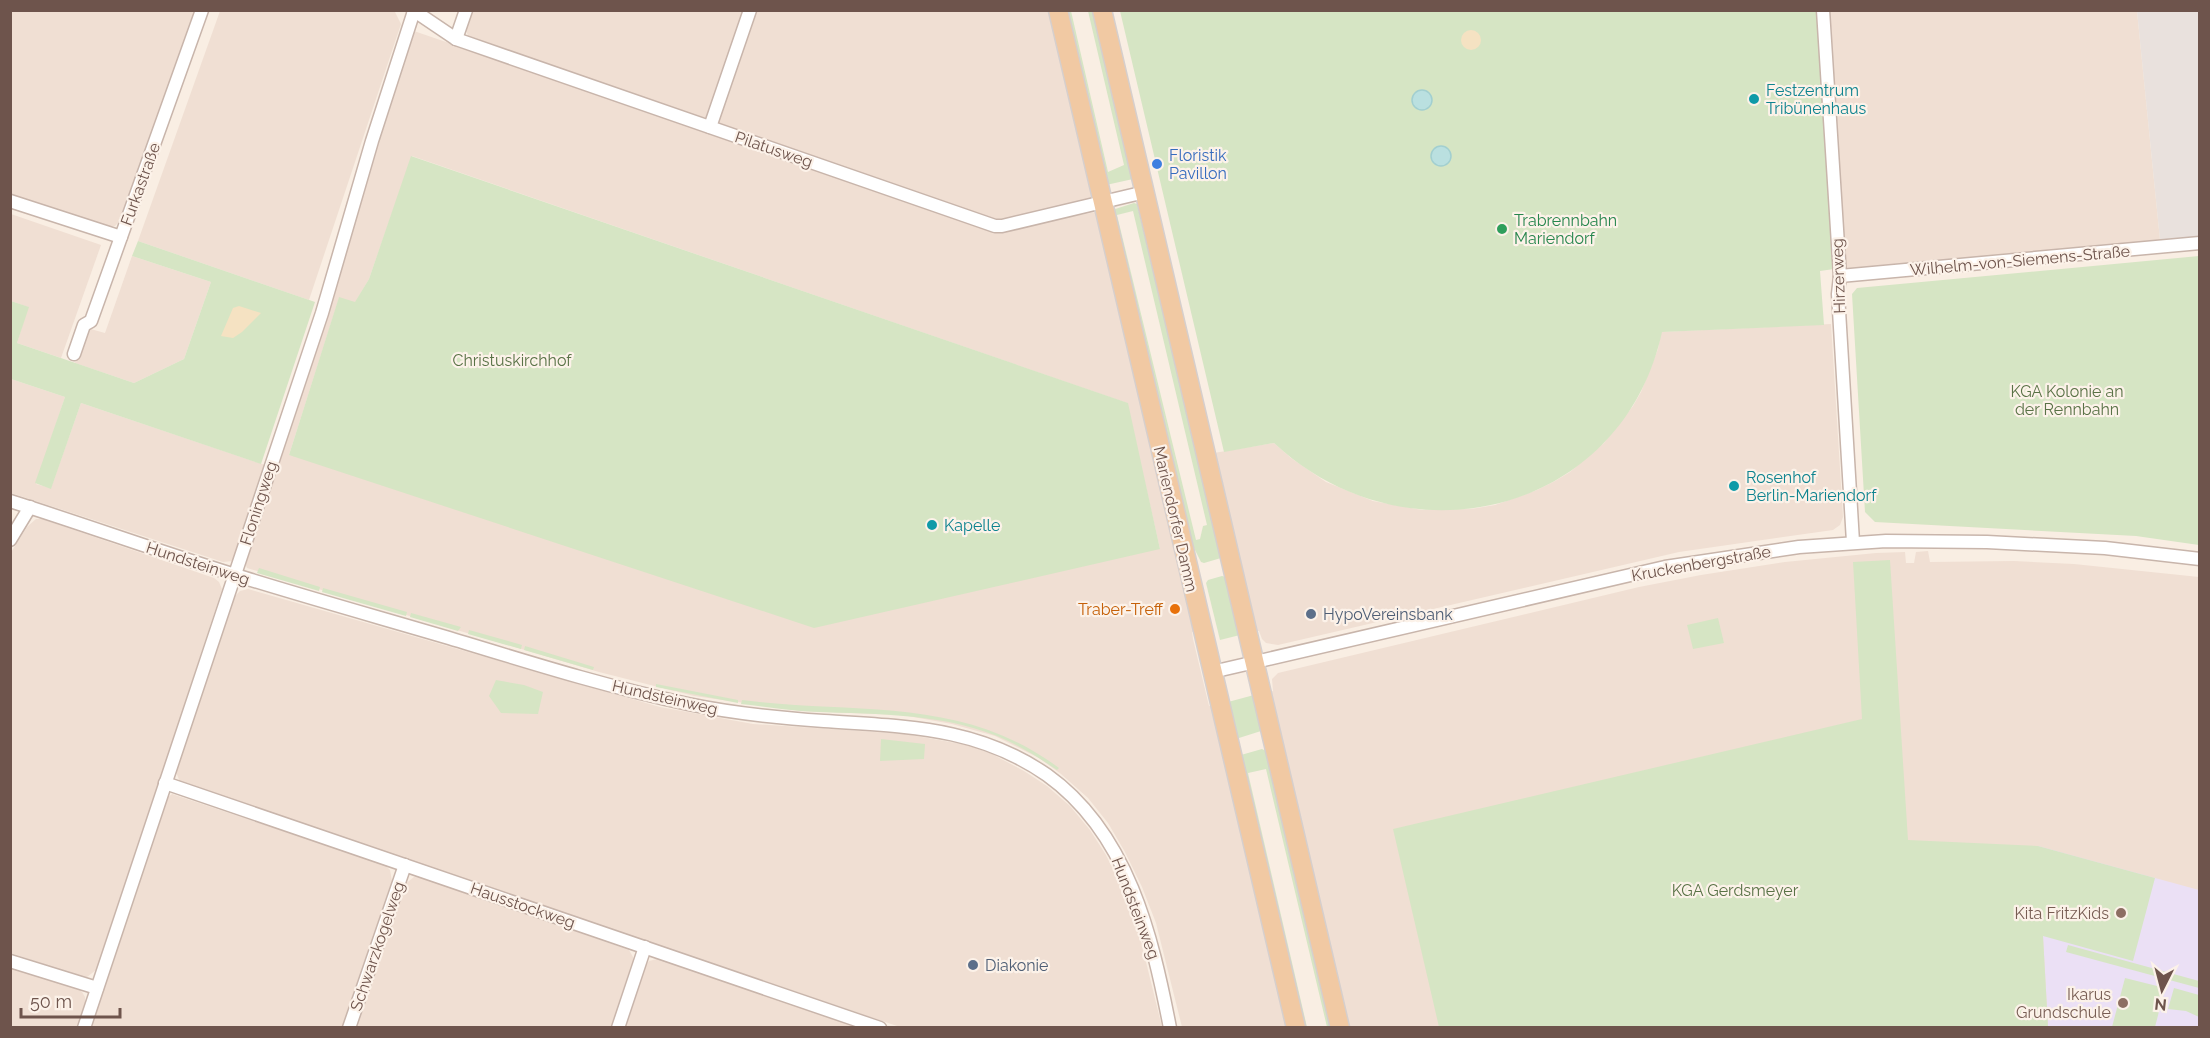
<svg xmlns="http://www.w3.org/2000/svg" width="2210" height="1038" viewBox="0 0 2210 1038" font-family="Raleway,sans-serif">
<rect width="100%" height="100%" fill="#f9eee3"/>
<g fill="#f0dfd3" fill-rule="evenodd">
<polygon points="391,10 395,12 401,24 309,300 138,241 220,11"/>
<polygon points="11,11 195,11 120,221 115,226 102,226 11,195"/>
<polygon points="472,11 745,11 707,117 703,118 469,38 466,31"/>
<polygon points="755,11 1049,11 1093,197 1084,201 998,221 720,124 717,121"/>
<polygon points="1828,11 2137,11 2160,240 1843,270"/>
<path d="M414 31 994 231 1096 212 1194 632H1192L1193 639 1209 706H1212L1287 1027H1182L1156 923 1142 887 1125 852 1108 823 1088 798 1061 774 1039 758 995 736 952 724 902 715 801 711 694 696 599 672 247 568 245 563 326 321 363 186ZM412 156 1127 403 1160 549 289 455 339 298 355 303 369 279Z"/>
<polygon points="11,214 101,245 61,358 17,343 28,307 11,301"/>
<polygon points="132,256 211,282 184,359 134,383 75,363 87,328 105,333"/>
<polygon points="1831,324 1843,517 1840,525 1833,530 1679,552 1278,645 1266,643 1262,639 1259,631 1256,631 1214,453 1274,443 1291,458 1326,482 1373,501 1422,510 1471,509 1495,505 1537,490 1555,481 1570,472 1604,443 1633,406 1641,392 1658,349 1661,332"/>
<polygon points="11,379 65,397 36,484 51,488 81,403 265,465 233,561 223,562 11,493"/>
<polygon points="36,519 42,519 214,578 219,582 222,589 103,953 96,970 87,977 79,976 11,953 10,554 27,527"/>
<polygon points="1928,551 1930,562 2014,561 2074,564 2199,577 2199,1027 1349,1027 1270,692 1273,691 1272,679 1278,673 1639,587 1701,575 1785,562 1876,553 1905,552 1906,563 1914,563 1916,552"/>
<polygon points="248,589 660,707 753,724 905,734 967,745 992,754 1024,771 1047,786 1070,806 1090,830 1106,855 1134,913 1162,1027 900,1027 180,782 176,772 234,597 240,591"/>
<polygon points="172,794 385,865 390,870 392,881 342,1027 90,1028 167,798"/>
<polygon points="414,877 423,878 629,950 633,957 633,964 611,1027 355,1028 404,885"/>
<polygon points="657,959 661,959 862,1028 624,1028 645,967 649,961"/>
<polygon points="11,966 78,988 82,992 85,997 85,1005 78,1027 11,1028"/>
</g>
<polygon fill="#e9e1dd" points="2137,11 2199,11 2199,237 2160,240"/>
<polygon fill="#ebe0f5" points="2038,846 2199,890 2199,1027 2048,1027"/>
<g fill="#d6e5c4" fill-rule="evenodd">
<polygon points="1066,11 1071,11 1108,172 1124,165 1088,11 1094,11 1133,179 1106,185"/>
<path d="M1120 11H1819L1834 269 1820 271 1824 325 1662 332C1622 515 1406 566 1274 443L1224 452Z"/>
<polygon points="411,156 1128,403 1160,549 814,628 289,455 339,297 355,302 369,279"/>
<path d="M1134 203 1137 204 1221 558 1204 563 1201 562 1188 536 1112 210ZM1133 211 1207 525 1203 526 1200 539 1196 540 1117 215Z"/>
<polygon points="138,241 315,302 261,464 81,403 51,489 35,483 65,397 11,379 11,301 29,307 17,343 134,383 184,359 211,282 132,256"/>
<polygon points="2199,256 2199,545 2136,536 1875,522 1865,512 1852,294 1857,288"/>
<polygon points="1890,560 1908,840 2038,846 2155,878 2133,961 2043,936 2048,1027 1439,1027 1393,829 1862,719 1853,562"/>
<polygon points="259,568 320,587 319,591 257,573"/>
<polygon points="1222,576 1226,577 1240,635 1220,640 1206,583 1208,580"/>
<polygon points="323,588 407,612 406,616 322,592"/>
<polygon points="411,613 461,627 458,631 410,617"/>
<polygon points="1718,618 1724,643 1693,649 1687,625"/>
<polygon points="469,630 522,645 521,649 468,634"/>
<polygon points="525,646 594,667 593,670 524,650"/>
<polygon points="496,680 524,685 543,692 538,714 501,713 489,696"/>
<polygon points="656,684 738,700 738,703 656,687"/>
<polygon points="1254,695 1261,731 1239,738 1237,737 1228,702"/>
<path d="M742 700C854 715 962 695 1059 768L1057 770C1038 757 1018 745 997 736 934 711 867 715 801 711 781 709 761 706 741 704Z"/>
<polygon points="881,739 925,744 924,759 880,761"/>
<polygon points="1262,749 1266,751 1332,1027 1327,1027 1266,769 1248,773 1307,1027 1303,1027 1241,755"/>
<polygon points="2068,945 2199,981 2199,988 2066,952"/>
<polygon points="2125,978 2165,988 2155,1027 2112,1027"/>
<polygon points="2174,988 2199,995 2199,1017 2186,1011 2168,1009"/>
</g>
<g fill="#f5e2c2">
<circle cx="1471" cy="40" r="10"/>
<polygon points="239,306 261,313 242,332 233,338 221,336 233,308"/>
</g>
<g fill="#bae0e0" stroke="#a2cfd0" stroke-width="1.5">
<circle cx="1422" cy="100" r="10"/>
<circle cx="1441" cy="156" r="10"/>
</g>
<g fill="none" stroke-linecap="round" stroke-linejoin="round">
<g stroke="#c8b5ab" stroke-width="15">
<g id="minor">
<polyline points="413,10 456,39 995,226 1002,226 1145,192"/>
<polyline points="1823,10 1840,276 1838,294 1853,542"/>
<polyline points="456,39 466,10"/>
<polyline points="710,127 750,10"/>
<polyline points="10,201 121,237"/>
<polyline points="1840,276 2200,243"/>
<polyline points="74,354 84,325 91,321 202,10"/>
<path d="M10 501C89 526 166 554 245 578 313 599 381 618 449 638 528 662 607 687 688 704 732 713 778 718 824 721 906 727 976 726 1047 775 1128 833 1152 935 1170 1028"/>
<polyline points="10,540 30,507"/>
<polyline points="1212,672 1665,567 1799,547 1886,541 1987,542 2105,548 2200,559"/>
<polyline points="165,783 880,1028"/>
<polyline points="10,961 97,988"/>
<polyline points="84,1028 322,313 372,141 414,11"/>
<polyline points="349,1028 405,865"/>
<polyline points="618,1028 645,947"/>
</g>
</g>
<g stroke="#d6cfcd" stroke-width="21">
<g id="primary">
<polyline points="1058,10 1296,1028"/>
<polyline points="1102,10 1340,1028"/>
</g>
</g>
<use href="#minor" stroke="#fff" stroke-width="12"/>
<use href="#primary" stroke="#f1c9a3" stroke-width="18"/>
</g>
<g fill="#0f9aa8" stroke="#fcf2e9" stroke-width="2">
<circle cx="1754" cy="99" r="6"/>
<circle cx="1734" cy="486" r="6"/>
<circle cx="932" cy="525" r="6"/>
</g>
<circle fill="#3f7fe0" stroke="#fcf2e9" stroke-width="2" cx="1157" cy="164" r="6"/>
<circle fill="#2e9e5b" stroke="#fcf2e9" stroke-width="2" cx="1502" cy="229" r="6"/>
<circle fill="#e8710a" stroke="#fcf2e9" stroke-width="2" cx="1175" cy="609" r="6"/>
<g fill="#5c6f8a" stroke="#fcf2e9" stroke-width="2">
<circle cx="1311" cy="614" r="6"/>
<circle cx="973" cy="965" r="6"/>
</g>
<g fill="#8d6e63" stroke="#fcf2e9" stroke-width="2">
<circle cx="2121" cy="913" r="6"/>
<circle cx="2123" cy="1003" r="6"/>
</g>
<g text-anchor="middle" stroke-width="4.5" stroke-linejoin="round" paint-order="stroke">
<g font-size="16" fill="#0d838f" stroke="#fcf2e9" text-anchor="start">
<text x="1766" y="96">Festzentrum<tspan x="1766" dy="18">Tribünenhaus</tspan></text>
<text x="1746" y="483">Rosenhof<tspan x="1746" dy="18">Berlin-Mariendorf</tspan></text>
<text x="944" y="531">Kapelle</text>
</g>
<g font-size="16" fill="#6e544c" stroke="#fcf2e9">
<text transform="translate(774 149) rotate(19)" y="6">Pilatusweg</text>
<text transform="translate(140 184) rotate(-70)" y="6">Furkastraße</text>
<text transform="translate(2020 260) rotate(-5)" y="6">Wilhelm-von-Siemens-Straße</text>
<text transform="translate(1838 276) rotate(-92)" y="6">Hirzerweg</text>
<text transform="translate(258 503) rotate(-72)" y="6">Floningweg</text>
<text transform="translate(1176 519) rotate(77)" y="6">Mariendorfer Damm</text>
<text transform="translate(198 563) rotate(18)" y="6">Hundsteinweg</text>
<text transform="translate(1701 563) rotate(-10)" y="6">Kruckenbergstraße</text>
<text transform="translate(665 697) rotate(13)" y="6">Hundsteinweg</text>
<text transform="translate(523 905) rotate(19)" y="6">Hausstockweg</text>
<text transform="translate(1136 908) rotate(69)" y="6">Hundsteinweg</text>
<text transform="translate(377 946) rotate(-71)" y="6">Schwarzkogelweg</text>
</g>
<g font-size="16" fill="#366cbe" stroke="#fcf2e9" text-anchor="start">
<text x="1169" y="161">Floristik<tspan x="1169" dy="18">Pavillon</tspan></text>
</g>
<g font-size="16" fill="#27864d" stroke="#fcf2e9" text-anchor="start">
<text x="1514" y="226">Trabrennbahn<tspan x="1514" dy="18">Mariendorf</tspan></text>
</g>
<g font-size="16" fill="#597246" stroke="#fcf2e9">
<text x="512" y="366">Christuskirchhof</text>
<text x="2067" y="397">KGA Kolonie an<tspan x="2067" dy="18">der Rennbahn</tspan></text>
<text x="1735" y="896">KGA Gerdsmeyer</text>
</g>
<g font-size="16" fill="#c56008" stroke="#fcf2e9" text-anchor="end">
<text x="1163" y="615">Traber-Treff</text>
</g>
<g font-size="16" fill="#4e5e75" stroke="#fcf2e9" text-anchor="start">
<text x="1323" y="620">HypoVereinsbank</text>
<text x="985" y="971">Diakonie</text>
</g>
<g font-size="16" fill="#785e54" stroke="#fcf2e9" text-anchor="end">
<text x="2109" y="919">Kita FritzKids</text>
<text x="2111" y="1000">Ikarus<tspan x="2111" dy="18">Grundschule</tspan></text>
</g>
</g>
<rect width="2210" height="1038" fill="none" stroke="#6e544c" stroke-width="24"/>
<g transform="translate(2162 990) rotate(186)" stroke="#fcf2e9" stroke-width="4.5" paint-order="stroke">
<path d="M0-4.5L10 22L0 15L-10 22Z" fill="#6e544c"/>
<text y="-9" font-size="16" font-weight="bold" text-anchor="middle" fill="#6e544c">N</text>
</g>
<path d="M21 1008v9h99v-9" fill="none" stroke="#6e544c" stroke-width="3"/>
<text x="30" y="1008" font-size="18" fill="#6e544c" stroke="#fcf2e9" stroke-width="4.5" paint-order="stroke">50 m</text>
</svg>
